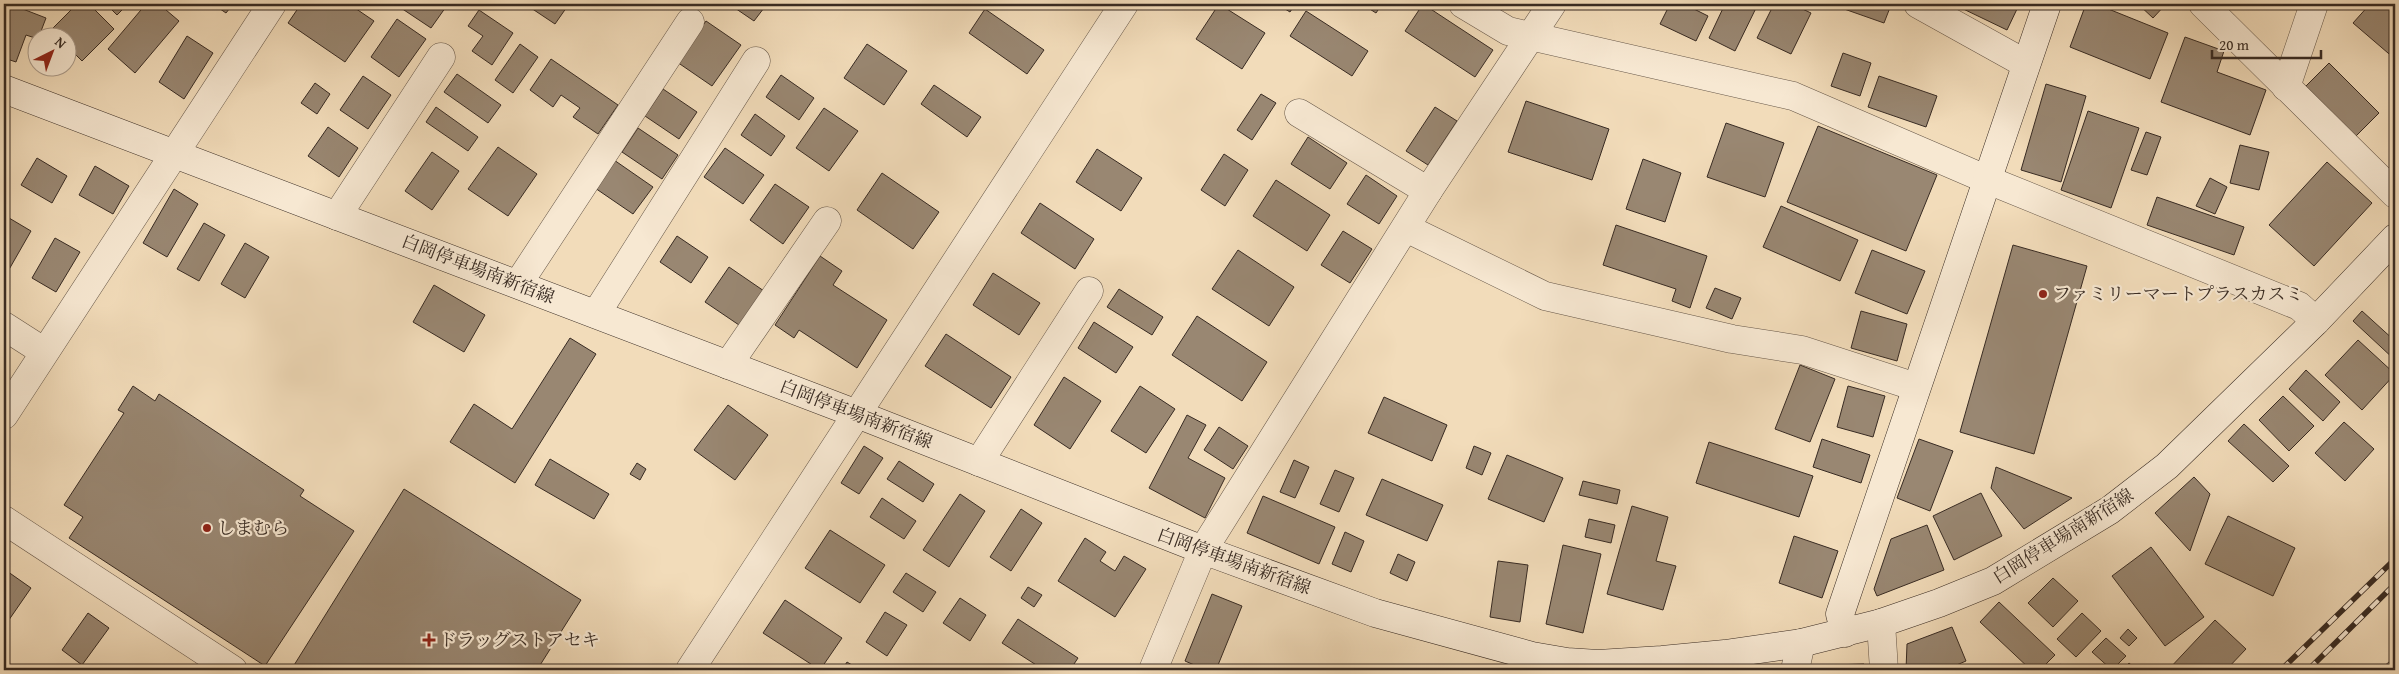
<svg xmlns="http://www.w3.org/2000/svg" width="2399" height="674" viewBox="0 0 2399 674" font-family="'Gentium Book Plus','Noto Serif JP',serif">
<rect width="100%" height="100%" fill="#f2dcba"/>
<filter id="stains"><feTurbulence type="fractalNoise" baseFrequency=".004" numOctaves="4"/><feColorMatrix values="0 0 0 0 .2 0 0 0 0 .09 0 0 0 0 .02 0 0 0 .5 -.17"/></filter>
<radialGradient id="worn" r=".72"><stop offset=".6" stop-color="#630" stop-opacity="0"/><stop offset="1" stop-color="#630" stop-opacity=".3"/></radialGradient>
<g fill="#998772" stroke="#382b23">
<polygon points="10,4 46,18 38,39 26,35 16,62 4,58 4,9 8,10"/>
<polygon points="77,4 89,4 114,29 82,61 68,47 68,38 58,38 51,30"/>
<polygon points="106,4 128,4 117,15"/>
<polygon points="146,4 159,4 179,21 135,73 108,49"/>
<polygon points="213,4 233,4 226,13"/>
<polygon points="301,4 349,4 374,21 345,62 288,23"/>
<polygon points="404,4 448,4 431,28 401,8"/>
<polygon points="525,4 569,4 555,24"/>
<polygon points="729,4 767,4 754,21"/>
<polygon points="1219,4 1265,33 1242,69 1196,39"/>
<polygon points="1277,4 1295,4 1290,12"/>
<polygon points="1362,4 1382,4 1376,13"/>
<polygon points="1423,4 1493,50 1475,77 1405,31"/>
<polygon points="1637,4 1649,4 1647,8"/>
<polygon points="1670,4 1684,4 1708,16 1696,41 1660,24"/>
<polygon points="1725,4 1758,4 1735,51 1709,38"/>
<polygon points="1774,4 1792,4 1811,13 1791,54 1757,38"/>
<polygon points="1830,4 1888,4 1891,5 1884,23"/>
<polygon points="2007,4 2017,9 2007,30 1955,5"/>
<polygon points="2086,4 2096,4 2168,33 2150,79 2070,47"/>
<polygon points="2138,4 2166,4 2153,18"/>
<polygon points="2370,4 2395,4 2395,59 2353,23"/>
<polygon points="985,9 1044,50 1027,74 969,33"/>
<polygon points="479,10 513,33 492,65 472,51 483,36 468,26"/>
<polygon points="1306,11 1368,51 1352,76 1290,36"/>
<polygon points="397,19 426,39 399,77 371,57"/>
<polygon points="706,21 741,45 712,86 677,62"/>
<polygon points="187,36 213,53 184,99 159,82"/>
<polygon points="2185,37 2224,51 2217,72 2266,90 2250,135 2161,102"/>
<polygon points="520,44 538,57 513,93 495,80"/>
<polygon points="867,44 907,71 884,105 844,78"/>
<polygon points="1843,53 1871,63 1860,96 1831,86"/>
<polygon points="551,59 618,105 598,134 573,117 580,108 561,95 553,107 530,90"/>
<polygon points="2329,63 2379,113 2356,136 2306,86"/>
<polygon points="457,74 501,105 488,123 444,92"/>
<polygon points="781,75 814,98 799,120 766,97"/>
<polygon points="363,76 391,95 368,129 340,110"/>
<polygon points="1879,76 1937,96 1926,127 1868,107"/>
<polygon points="315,83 330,94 317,114 301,103"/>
<polygon points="2046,84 2086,96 2061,182 2021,170"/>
<polygon points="934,85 981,117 967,137 921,104"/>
<polygon points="663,89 697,112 679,139 645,116"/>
<polygon points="1261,94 1276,103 1252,140 1237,130"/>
<polygon points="1526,101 1609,129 1592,180 1508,152"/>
<polygon points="436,107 478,137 468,151 426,122"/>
<polygon points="1435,107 1457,121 1428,165 1406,151"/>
<polygon points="824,108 858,131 829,171 796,148"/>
<polygon points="2088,111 2139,128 2111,208 2061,190"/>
<polygon points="755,114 785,136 771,156 741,135"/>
<polygon points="1726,123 1784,143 1765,197 1707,177"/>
<polygon points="1818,126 1937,175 1906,251 1787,202"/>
<polygon points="328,127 358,148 339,177 308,156"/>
<polygon points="638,128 678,155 662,179 622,152"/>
<polygon points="2146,132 2161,137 2147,175 2131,170"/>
<polygon points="1308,137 1347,163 1330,189 1291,164"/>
<polygon points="2240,145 2269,152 2259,190 2230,183"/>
<polygon points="498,147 537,174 508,216 468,189"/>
<polygon points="725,148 764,175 743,204 704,177"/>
<polygon points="1097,149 1142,178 1121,211 1076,182"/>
<polygon points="432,152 459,171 432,210 405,191"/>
<polygon points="1224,154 1248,170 1225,206 1201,190"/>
<polygon points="37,158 67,176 52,203 21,185"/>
<polygon points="1643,159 1681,173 1665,222 1626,209"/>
<polygon points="614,160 653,187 633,214 595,188"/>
<polygon points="2327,162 2372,203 2314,266 2269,225"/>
<polygon points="95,166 129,186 113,214 79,195"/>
<polygon points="882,173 939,212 913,249 857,210"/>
<polygon points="1366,175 1397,196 1379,224 1347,204"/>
<polygon points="2210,178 2227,187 2215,214 2196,206"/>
<polygon points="1276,180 1330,215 1307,251 1253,216"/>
<polygon points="775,184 809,207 783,244 750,220"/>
<polygon points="174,189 198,204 167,257 143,243"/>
<polygon points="2157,197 2244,227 2234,255 2147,225"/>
<polygon points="1040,203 1094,239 1075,269 1021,233"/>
<polygon points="1781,206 1858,240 1840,281 1763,247"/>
<polygon points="4,215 31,231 7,273 4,271"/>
<polygon points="204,223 225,235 199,281 177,269"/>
<polygon points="1616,225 1707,256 1690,308 1672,301 1676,289 1603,265"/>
<polygon points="1343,231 1372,249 1350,283 1321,265"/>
<polygon points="677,236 708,257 691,283 660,262"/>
<polygon points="55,238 80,252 56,292 32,278"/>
<polygon points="245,243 269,257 245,298 221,284"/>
<polygon points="2013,245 2087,266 2034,454 1960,432"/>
<polygon points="1238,250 1294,287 1269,326 1212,289"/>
<polygon points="1872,250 1925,271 1907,314 1855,293"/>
<polygon points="820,256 842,271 833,285 887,320 857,368 799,330 794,338 775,325"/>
<polygon points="729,267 764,291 739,325 705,302"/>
<polygon points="993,273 1040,303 1019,335 973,305"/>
<polygon points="434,285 485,315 464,352 413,322"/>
<polygon points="1715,288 1741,298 1732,319 1706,308"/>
<polygon points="1119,289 1163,317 1152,335 1107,307"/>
<polygon points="1861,311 1907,324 1897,361 1851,348"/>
<polygon points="2362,311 2395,341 2395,360 2353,321"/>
<polygon points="1197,316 1267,362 1242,401 1172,355"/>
<polygon points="1094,322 1133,347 1116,373 1078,348"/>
<polygon points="946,334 1011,377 991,408 925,366"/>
<polygon points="570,338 596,354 515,483 450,442 474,404 512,429"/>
<polygon points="2358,340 2395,374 2362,410 2325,375"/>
<polygon points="1800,365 1835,379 1810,442 1775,429"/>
<polygon points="2306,370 2340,402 2323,421 2289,389"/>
<polygon points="1064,377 1101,401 1070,449 1034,425"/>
<polygon points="133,386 155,401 159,394 304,490 300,496 354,531 265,666 69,538 83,517 64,505 124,413 118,410"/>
<polygon points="1140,386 1175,409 1146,453 1111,431"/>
<polygon points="1848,386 1885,396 1873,437 1837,427"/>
<polygon points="2283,396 2314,426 2289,451 2259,420"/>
<polygon points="1384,397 1447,425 1432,461 1368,433"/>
<polygon points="728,405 768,435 735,480 694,450"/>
<polygon points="1187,415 1206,425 1188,458 1225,478 1205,518 1149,488"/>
<polygon points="2344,422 2374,449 2345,481 2315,453"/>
<polygon points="2244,424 2289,466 2273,482 2228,441"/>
<polygon points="1219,427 1248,446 1233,469 1204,450"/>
<polygon points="1822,439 1870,455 1861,483 1813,467"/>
<polygon points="1919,439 1953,451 1930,511 1897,498"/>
<polygon points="1709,442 1813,476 1799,517 1696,483"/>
<polygon points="864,446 883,458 859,494 841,483"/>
<polygon points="1474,446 1491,453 1482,475 1466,468"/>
<polygon points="1507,455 1563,478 1544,522 1488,499"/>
<polygon points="550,459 609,494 594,519 535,485"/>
<polygon points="1294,460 1309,467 1295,498 1280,492"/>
<polygon points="899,461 934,484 923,502 887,479"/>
<polygon points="637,463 646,469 640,480 630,474"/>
<polygon points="1996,467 2072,498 2024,529 1991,488"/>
<polygon points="1335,470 1354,478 1339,512 1320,504"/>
<polygon points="2194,477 2210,494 2190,551 2155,513"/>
<polygon points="1382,479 1443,505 1427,541 1366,515"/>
<polygon points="1583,481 1620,490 1617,504 1579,495"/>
<polygon points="404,489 581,600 537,670 291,670"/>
<polygon points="1981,493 2002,536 1954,560 1933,516"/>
<polygon points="960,494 985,511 949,567 923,550"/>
<polygon points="1263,496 1335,527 1319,564 1247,533"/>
<polygon points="882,498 916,521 904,539 870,517"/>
<polygon points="1632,506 1668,517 1656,561 1676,566 1663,610 1607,594"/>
<polygon points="1021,509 1042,523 1011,571 990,557"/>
<polygon points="2228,516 2295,548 2273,596 2205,564"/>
<polygon points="1589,519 1615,525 1611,543 1585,537"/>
<polygon points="1927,525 1944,570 1877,596 1874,589 1891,539"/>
<polygon points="830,530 885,565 860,603 805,568"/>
<polygon points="1345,532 1364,541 1351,572 1332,564"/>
<polygon points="1794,536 1838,551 1822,598 1779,583"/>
<polygon points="1085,538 1106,552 1100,561 1115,571 1124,556 1146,569 1115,617 1058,581"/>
<polygon points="1563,545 1601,554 1583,633 1546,624"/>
<polygon points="2151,547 2204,617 2165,646 2112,576"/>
<polygon points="1398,554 1415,562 1407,581 1390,573"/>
<polygon points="1498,561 1528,565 1520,622 1490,617"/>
<polygon points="4,569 31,588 4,627"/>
<polygon points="906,573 936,592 923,612 893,592"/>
<polygon points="2053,578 2078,601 2053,627 2028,603"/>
<polygon points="1028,587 1042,595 1034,607 1021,598"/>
<polygon points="1212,594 1242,606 1216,670 1206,670 1185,661"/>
<polygon points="960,598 986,615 970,641 943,623"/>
<polygon points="785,600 842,638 820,670 763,633"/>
<polygon points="1999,602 2055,655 2040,670 2031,670 1980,622"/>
<polygon points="885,612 907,625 887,656 866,642"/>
<polygon points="88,613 109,628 82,665 62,650"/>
<polygon points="2082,613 2101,631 2076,657 2057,639"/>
<polygon points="1018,619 1078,658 1070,670 1044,670 1002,643"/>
<polygon points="2215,620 2246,649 2226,670 2168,670"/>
<polygon points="1952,627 1966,661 1945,670 1906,670 1907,644"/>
<polygon points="2128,629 2137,638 2129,646 2120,638"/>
<polygon points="2106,638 2126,656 2112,670 2092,652"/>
<polygon points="847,662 860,670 842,670"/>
<polygon points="2129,663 2137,670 2123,670"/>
<polygon points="1864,664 1864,670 1832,670 1832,665"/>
<polygon points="2060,664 2067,670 2054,670"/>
</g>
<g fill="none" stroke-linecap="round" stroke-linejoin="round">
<g stroke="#665749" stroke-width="29">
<g id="street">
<polyline points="1463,4 1508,31 1793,96 1988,180 2299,306 2316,321"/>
<polyline points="1918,4 2026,64"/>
<polyline points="2203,4 2395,194"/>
<polyline points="2286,87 2314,4"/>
<polyline points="1299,113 1428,191"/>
<polyline points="337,216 441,57"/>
<polyline points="1406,228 1545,296 1732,339 1802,350 1916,387"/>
<polyline points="518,284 690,22"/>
<polyline points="596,314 756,61"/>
<polyline points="4,326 43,351"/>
<polyline points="728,365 827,221"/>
<polyline points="4,415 272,4"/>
<polyline points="979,462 1089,291"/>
<polyline points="4,520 233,670"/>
<polyline points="1881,623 1884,670"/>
<polyline points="690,670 1124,4"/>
<polyline points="1153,670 1203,550 1428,191 1552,4"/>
<polyline points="1795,670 1801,643"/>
</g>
</g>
<g stroke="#382b23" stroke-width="29">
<g id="secondary">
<polyline points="4,89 857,414 1203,550 1375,613 1532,656 1567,662 1598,664 1662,660 1725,654 1801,643 1881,623 1939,603 1993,581 2110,510 2167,466 2316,321 2395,238"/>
<polyline points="1845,633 1840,614 2047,4"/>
</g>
</g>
<use href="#street" stroke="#f7e8d2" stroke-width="28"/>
<use href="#secondary" stroke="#f7e8d2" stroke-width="28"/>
<g stroke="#382b23" stroke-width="5.5">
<g id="rail">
<polyline points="2281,670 2395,559"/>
<polyline points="2308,670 2395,584"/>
<polyline points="2383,670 2395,660"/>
</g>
</g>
<use href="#rail" stroke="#f7e8d2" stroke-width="4" stroke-dasharray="11" stroke-linecap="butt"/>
</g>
<g fill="#8f2418" stroke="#f7e8d2" stroke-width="2">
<circle cx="2043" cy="294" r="5"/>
<circle cx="207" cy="528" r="5"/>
<path d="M426.5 632.5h5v5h5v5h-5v5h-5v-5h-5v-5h5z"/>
</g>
<g text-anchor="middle" stroke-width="4.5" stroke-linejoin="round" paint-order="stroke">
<g font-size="18" fill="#382b23" stroke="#f7e8d2">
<text transform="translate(478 269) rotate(21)" y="6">白岡停車場南新宿線</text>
<text transform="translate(856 414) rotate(21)" y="6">白岡停車場南新宿線</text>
<text transform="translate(2063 536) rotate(-32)" y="6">白岡停車場南新宿線</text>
<text transform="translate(1234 561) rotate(20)" y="6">白岡停車場南新宿線</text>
</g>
<g font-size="18" fill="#382b23" stroke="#f7e8d2" text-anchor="start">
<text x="2053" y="300">ファミリーマートプラスカスミ</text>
<text x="217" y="534">しまむら</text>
<text x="439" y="646">ドラッグストアセキ</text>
</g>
</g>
<rect width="2399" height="674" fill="none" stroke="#f2dcba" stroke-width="20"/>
<rect x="5" y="5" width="2389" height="664" fill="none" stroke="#382b23" stroke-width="2.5"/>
<rect x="10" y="10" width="2379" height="654" fill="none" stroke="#382b23"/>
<g transform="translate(52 52) rotate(42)"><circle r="24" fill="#f7e8d2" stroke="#ab9c8c"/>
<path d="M0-4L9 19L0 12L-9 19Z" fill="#8f2418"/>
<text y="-8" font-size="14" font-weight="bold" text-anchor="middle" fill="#382b23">N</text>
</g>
<path d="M2212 50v8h109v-8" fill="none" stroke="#382b23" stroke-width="2.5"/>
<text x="2219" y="50" font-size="15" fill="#382b23" stroke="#f7e8d2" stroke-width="4" paint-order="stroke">20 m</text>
<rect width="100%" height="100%" filter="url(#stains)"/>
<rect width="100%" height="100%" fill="url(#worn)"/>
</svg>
